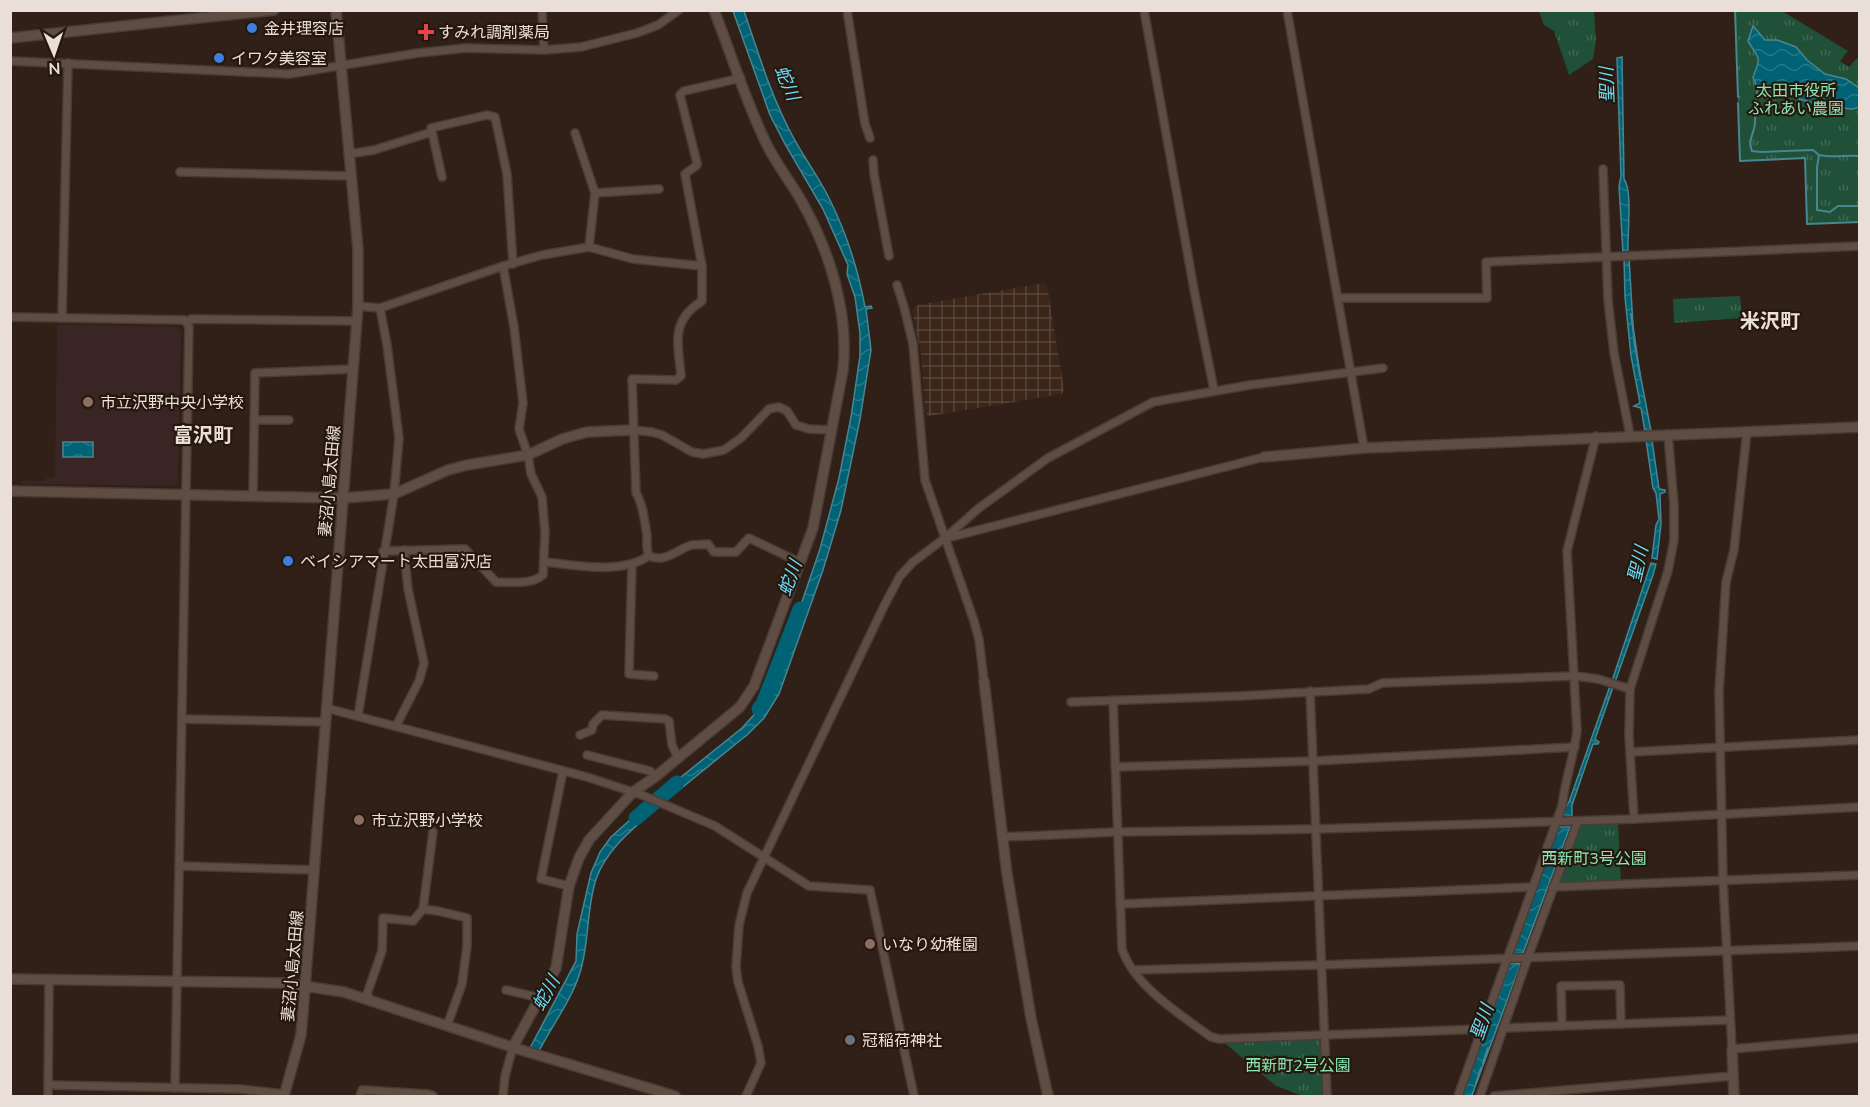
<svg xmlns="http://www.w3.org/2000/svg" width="1870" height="1107" viewBox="0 0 1870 1107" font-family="'Nunito Sans','Noto Sans JP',sans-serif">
<defs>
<pattern id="industrial-grid" width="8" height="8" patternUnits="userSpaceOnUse" patternTransform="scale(1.5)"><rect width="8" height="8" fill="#3c2619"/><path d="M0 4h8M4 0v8" fill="none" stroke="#58453a"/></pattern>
<pattern id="grass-tufts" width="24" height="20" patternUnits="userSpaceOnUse" patternTransform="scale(1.5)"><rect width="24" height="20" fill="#205038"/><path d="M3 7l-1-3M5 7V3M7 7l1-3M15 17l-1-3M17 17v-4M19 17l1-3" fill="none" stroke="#406954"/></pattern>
<pattern id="water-waves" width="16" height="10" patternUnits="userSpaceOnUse" patternTransform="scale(1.5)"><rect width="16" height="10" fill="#006274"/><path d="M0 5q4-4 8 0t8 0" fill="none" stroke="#257887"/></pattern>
</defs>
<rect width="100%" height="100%" fill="#302017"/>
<polygon fill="url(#industrial-grid)" points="1044,283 1047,285 1064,389 1062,394 929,416 925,412 921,354 912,310 918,305"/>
<polygon fill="#392524" points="57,324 176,327 181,331 178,482 174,486 22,484 22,481 45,481 46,478 55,477"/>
<g fill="url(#grass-tufts)">
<polygon points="1539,11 1594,11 1596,40 1593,59 1569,75 1554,31 1544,25"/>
<polygon points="1735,11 1782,11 1848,51 1840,61 1849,67 1857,58 1859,60 1859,222 1807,224 1805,158 1740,161"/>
<polygon points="1740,296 1742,318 1674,323 1673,299"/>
<polygon points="1618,823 1621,884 1556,887 1579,825"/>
<polygon points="1324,1034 1327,1096 1303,1096 1276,1086 1220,1039"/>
</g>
<g fill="url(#water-waves)" stroke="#468792" stroke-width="1.5">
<path d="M733 11H744C758 52 771 96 792 135 803 156 818 176 829 198 846 232 858 269 865 307L871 306 872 308 866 309 871 350 860 419 841 510 823 570 779 694 764 718 748 734 668 799 660 794 742 728 762 706 782 660 820 549 839 478 851 417 860 356V333L855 297 847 274 848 265 823 209 785 144 770 115Z"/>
<path d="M1753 26 1765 40H1777L1796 47 1807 60 1825 74 1846 79 1859 88V107L1853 109 1829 107 1799 99 1780 88 1756 85 1753 77C1762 55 1759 60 1748 41Z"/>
<path d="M1622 57 1624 179C1633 191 1627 236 1628 253H1623L1619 186 1621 176 1617 58Z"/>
<polygon points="1624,258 1629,258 1634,342 1651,431 1645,432 1641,408 1634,406 1640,403 1631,356 1625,297"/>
<polygon points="1646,440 1652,440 1659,489 1665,490 1665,492 1660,494 1661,524 1657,559 1652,558 1656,525 1659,519 1656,493 1653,488"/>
<rect x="63" y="442" width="30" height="15"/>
<polygon points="1651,563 1656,564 1653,575 1615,682 1612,681"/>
<polygon points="1610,686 1613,687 1595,739 1599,742 1598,744 1593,744 1572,805 1572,817 1559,818 1569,802"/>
<path d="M649 803 658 807C634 828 607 848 596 879 587 907 589 938 582 965 575 996 553 1023 539 1051L530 1048 576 961 577 934 591 873 600 852 611 837Z"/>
<polygon points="1556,827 1570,827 1523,953 1511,954"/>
<polygon points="1521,963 1472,1095 1462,1096 1510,964"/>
</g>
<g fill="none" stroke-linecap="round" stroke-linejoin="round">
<g stroke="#468792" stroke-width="2">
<polyline points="1735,10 1738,97"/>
<path d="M1759 86C1754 99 1756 108 1755 122 1755 133 1747 139 1752 151L1761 152 1813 150 1819 155 1817 167V210L1830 212 1838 206H1860"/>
<polyline points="1738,103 1740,161 1805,158 1807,224 1860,222"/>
<path d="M1819 155C1833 158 1845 155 1860 156"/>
<polyline points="1631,314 1640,376"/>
<polyline points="1483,1063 1488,1048"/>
<polyline points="1476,1083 1481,1068"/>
</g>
<g stroke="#006274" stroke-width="15">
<polyline points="759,709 763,704 800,609"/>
<polyline points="636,818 677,783"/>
</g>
<g stroke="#493c36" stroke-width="10">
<g id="street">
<polyline points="542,10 544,50"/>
<polyline points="847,10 865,124 870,138"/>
<polyline points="1144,10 1195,295 1214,390"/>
<polyline points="1287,10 1364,448"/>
<polyline points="10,61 289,74 418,53 466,48 544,50 581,47 637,33 658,25 679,10"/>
<polyline points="432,132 442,177"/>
<polyline points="575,133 595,193 589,247"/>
<polyline points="349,154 374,150 432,132 431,128 487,115 495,117 507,174 513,264"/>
<polyline points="873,160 874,174 889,256"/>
<polyline points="1603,169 1608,300 1614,353 1630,435"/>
<polyline points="180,172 352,176"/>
<polyline points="595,193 659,189"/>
<polyline points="897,285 904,307 913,344 925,480 974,621 979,640 984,681"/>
<polyline points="1338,298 1487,298 1486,262 1860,246"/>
<polyline points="358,306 380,308 503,266 542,255 589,247 633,259 702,266"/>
<polyline points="10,317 185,320 189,327 175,1088"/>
<polyline points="62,318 68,63"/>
<polyline points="187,322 191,319 357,321"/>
<polyline points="254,420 289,420"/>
<polyline points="632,430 652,432 662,435 692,452 703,454 724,450 741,438 769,409 779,407 787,411 796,425 809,429 831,430"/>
<polyline points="1747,431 1734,550 1726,582 1719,692 1723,880 1732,1049 1860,1038"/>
<polyline points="253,496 255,373 353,369"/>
<polyline points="947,538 1264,457"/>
<path d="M383 551 465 549 496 582C510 582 531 585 543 575L545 532 542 497 531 474 528 455 519 429 523 403 514 327 503 266"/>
<path d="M649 556C646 549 647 543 647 536 645 524 643 503 636 493L632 379 676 380 681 376C678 343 670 321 702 301V266L685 174 697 165V163L680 95 684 91 741 78"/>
<path d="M545 562C577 565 620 575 649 556 667 563 677 549 692 545 697 544 703 545 708 544L714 552H736L749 538 799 562"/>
<polyline points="632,564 629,674 654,676"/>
<polyline points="1310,691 1327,1096"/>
<path d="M1113 700 1122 949C1134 986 1181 1015 1211 1037L1220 1039 1483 1029"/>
<polyline points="1071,702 1239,696 1369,689 1382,683 1575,676 1598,679 1630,689"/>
<polyline points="326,708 587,777 642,795 715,826 809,886 870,890 914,1096"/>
<polyline points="358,716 394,494 399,438 387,345 380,308"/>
<polyline points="183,719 325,722"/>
<polyline points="396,726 419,681 424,663 408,589 404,550"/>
<polyline points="580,735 592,730 593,724 602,715 665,719 669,721 672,745 676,754 680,756"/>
<polyline points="1631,752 1860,740"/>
<polyline points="587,755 650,771 655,777"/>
<polyline points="1115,767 1314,761 1575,747"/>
<polyline points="563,771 541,879 569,886"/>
<polyline points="1634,819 1629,735 1630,689 1668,571 1674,540 1674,505 1668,434"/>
<polyline points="1002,837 1116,832 1317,829 1634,819 1860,807"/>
<polyline points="180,866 315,870"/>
<polyline points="1553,887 1860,875"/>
<polyline points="1120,904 1533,887"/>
<polyline points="423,909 438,911 467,918 467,946 462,984 447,1026"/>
<polyline points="1133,970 1321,965 1860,946"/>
<polyline points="506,990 541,998"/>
<polyline points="370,1000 367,994 382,951 383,918 413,921 423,909 433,832"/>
<polyline points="1562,1026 1561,986 1620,985 1621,1024"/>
<polyline points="1503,1028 1730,1020"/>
<polyline points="48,1085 240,1089 285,1094"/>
<polyline points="48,1096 49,980"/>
<polyline points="360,1096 362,1090 428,1094 433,1096"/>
<polyline points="503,1096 505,1076 513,1047"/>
<polyline points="746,1096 761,1063 758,1046 738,982 736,967 739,925 747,893 884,606 900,576 913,562 945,538 979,508 1048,458 1153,402 1250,385 1383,368"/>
<path d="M1458 1096 1562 806C1565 780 1574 756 1577 731L1567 551 1596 436"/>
<polyline points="1480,1096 1528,957 1578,821"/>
<polyline points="1494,1096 1733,1076"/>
</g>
</g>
<g stroke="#493c36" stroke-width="12">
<g id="secondary">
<polyline points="10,38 274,10"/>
<polyline points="1264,457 1364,448 1860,427"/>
<polyline points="10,491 343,498 394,494 448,470 467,465 528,455 562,439 587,432 632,430"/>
<polyline points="984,681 1007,874 1031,1018 1048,1096"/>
<polyline points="10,979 284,983 344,992 518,1049 675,1096"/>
<path d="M513 1047 556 968 569 886 579 858 589 840 633 792 655 777 740 707 754 686 813 528 843 370C849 313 830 252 802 202 791 182 776 164 766 143 746 102 731 54 714 10"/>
<polyline points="1732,1049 1734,1096"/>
<polyline points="284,1096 301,1035 303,1013 358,306 358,250 336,10"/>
</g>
</g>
<use href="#street" stroke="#5f4d43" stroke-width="7"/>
<use href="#secondary" stroke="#5f4d43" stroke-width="9"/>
</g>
<g fill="#3f7fe0" stroke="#26170d" stroke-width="2">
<circle cx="252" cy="28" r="6"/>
<circle cx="219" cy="58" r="6"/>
<circle cx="288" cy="561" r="6"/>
</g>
<path fill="#e0444e" stroke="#26170d" stroke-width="2" d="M423 23h6v6h6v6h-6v6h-6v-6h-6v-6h6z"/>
<g fill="#8d6e63" stroke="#26170d" stroke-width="2">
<circle cx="88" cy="402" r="6"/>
<circle cx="359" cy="820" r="6"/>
<circle cx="870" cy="944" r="6"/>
</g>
<circle fill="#6b7280" stroke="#26170d" stroke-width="2" cx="850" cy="1040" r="6"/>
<g text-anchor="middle" stroke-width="4.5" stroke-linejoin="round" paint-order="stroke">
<g font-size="16" fill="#e9ded8" stroke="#26170d" text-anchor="start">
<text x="264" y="34">金井理容店</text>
<text x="438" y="38">すみれ調剤薬局</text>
<text x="231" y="64">イワ夕美容室</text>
<text x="100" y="408">市立沢野中央小学校</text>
<text x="300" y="567">ベイシアマート太田富沢店</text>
<text x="371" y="826">市立沢野小学校</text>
<text x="882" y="950">いなり幼稚園</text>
<text x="862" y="1046">冠稲荷神社</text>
</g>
<g font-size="16" fill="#8ae5b5" stroke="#26170d">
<text x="1796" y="96">太田市役所<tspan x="1796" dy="18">ふれあい農園</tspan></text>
<text x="1594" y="864">西新町3号公園</text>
<text x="1298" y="1071">西新町2号公園</text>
</g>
<g font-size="16" fill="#e9ded8" stroke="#26170d">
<text transform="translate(329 481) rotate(-85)" y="6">妻沼小島太田線</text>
<text transform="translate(292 966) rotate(-85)" y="6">妻沼小島太田線</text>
</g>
<g font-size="18" font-style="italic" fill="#6addfa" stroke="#26170d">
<text transform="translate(787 83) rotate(67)" y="6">蛇川</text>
<text transform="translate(1607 85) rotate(-92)" y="6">聖川</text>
<text transform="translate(1638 564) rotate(-77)" y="6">聖川</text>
<text transform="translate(790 578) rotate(-70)" y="6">蛇川</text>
<text transform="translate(546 993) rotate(-61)" y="6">蛇川</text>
<text transform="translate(1482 1022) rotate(-71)" y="6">聖川</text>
</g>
<g font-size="20" font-weight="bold" fill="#e9ded8" stroke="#26170d">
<text x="1770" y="328">米沢町</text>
<text x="203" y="442">富沢町</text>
</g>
</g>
<rect width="1870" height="1107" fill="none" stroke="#e9ded8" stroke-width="24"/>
<g transform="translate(54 54) rotate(178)" stroke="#26170d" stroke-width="4.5" paint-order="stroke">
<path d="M0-4.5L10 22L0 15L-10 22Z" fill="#e9ded8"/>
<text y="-9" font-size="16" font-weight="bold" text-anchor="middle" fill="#e9ded8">N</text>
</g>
</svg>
